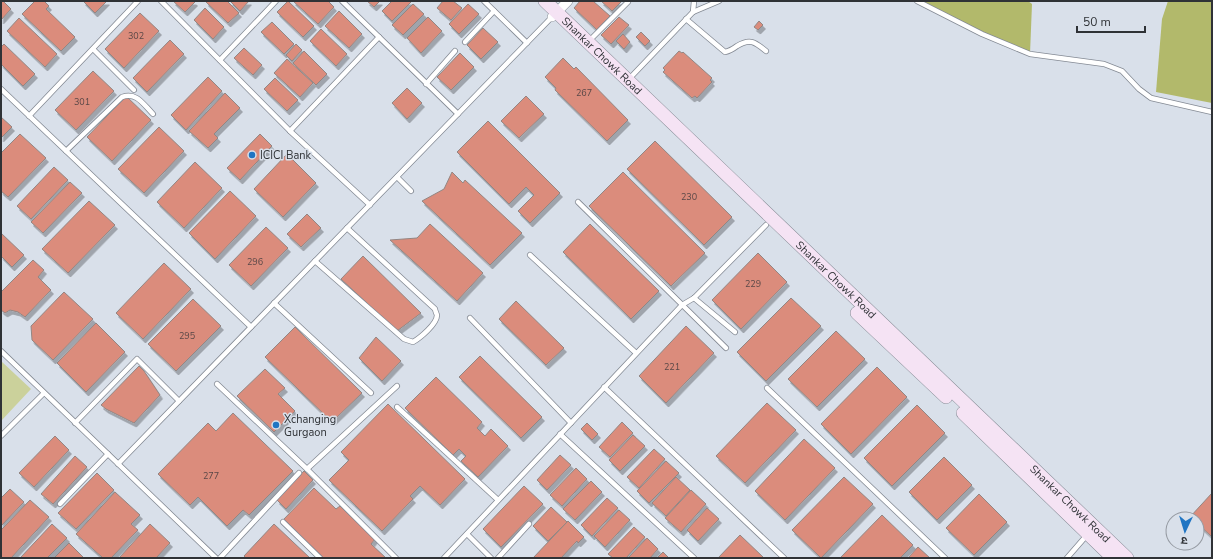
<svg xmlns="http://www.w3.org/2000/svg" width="1213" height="559" viewBox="0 0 1213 559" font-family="'Nunito Sans','Noto Sans Devanagari',sans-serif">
<defs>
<filter id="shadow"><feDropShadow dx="2.5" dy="4" stdDeviation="0" flood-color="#0004"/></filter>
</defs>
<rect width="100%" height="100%" fill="#d9e0ea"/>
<polygon fill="#cbd19b" points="1,361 31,389 1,421"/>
<g fill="#b2b96b">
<polygon points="917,1 1028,1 1032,4 1030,54 982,34"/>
<polygon points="1168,1 1212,1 1212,103 1156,92 1162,19"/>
</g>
<g fill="#db8c7b" stroke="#938683" filter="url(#shadow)">
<polygon points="1,1 3,1 11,9 1,20"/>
<polygon points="35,1 44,1 49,6 46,9 75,37 61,51 22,14"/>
<polygon points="83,1 107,1 95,13"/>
<polygon points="173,1 194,1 195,2 185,12"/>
<polygon points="207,1 227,1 239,13 228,23 206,2"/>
<polygon points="230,1 249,1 240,11"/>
<polygon points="288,1 314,26 303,37 277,12"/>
<polygon points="293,1 328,1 334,7 318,24"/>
<polygon points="367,1 380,1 374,7"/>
<polygon points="392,1 412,1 392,21 382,11"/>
<polygon points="443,1 453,1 462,8 451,20 437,8"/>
<polygon points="580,1 593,1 610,16 597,30 574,8"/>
<polygon points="601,1 622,1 612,11"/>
<polygon points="413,4 424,14 403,35 392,25"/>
<polygon points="468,4 479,14 459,34 449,24"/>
<polygon points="205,8 224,27 213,39 194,20"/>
<polygon points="339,11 362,34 349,48 325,26"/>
<polygon points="140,13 159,31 124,68 105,49"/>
<polygon points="428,17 442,31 421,53 407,38"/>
<polygon points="619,17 629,25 611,44 601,35"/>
<polygon points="19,18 57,54 45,67 7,31"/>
<polygon points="759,21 763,25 758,30 754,27"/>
<polygon points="272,22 294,44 284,54 261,32"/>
<polygon points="483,28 498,42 481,59 467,45"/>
<polygon points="321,29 347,54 336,66 310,41"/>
<polygon points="641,32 650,41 645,46 636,37"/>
<polygon points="623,34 630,42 624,49 616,41"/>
<polygon points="170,40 184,54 147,92 133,78"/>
<polygon points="4,44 35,74 23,86 1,64 1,47"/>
<polygon points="296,44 302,50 292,61 286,55"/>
<polygon points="244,48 262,65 253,75 234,58"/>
<polygon points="304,51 327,74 316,85 293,63"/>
<polygon points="679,51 682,53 683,52 712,78 710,80 712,82 697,98 695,96 692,98 663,72 665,70 663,68"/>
<polygon points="460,53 474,67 451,90 437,77"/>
<polygon points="563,58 574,69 576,67 628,120 607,141 555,90 556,88 545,77"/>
<polygon points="287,59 313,83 300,97 274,73"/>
<polygon points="93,71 114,91 76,130 55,110"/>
<polygon points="208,77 222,91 186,130 171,115"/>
<polygon points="275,78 298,100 287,111 264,89"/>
<polygon points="407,88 422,103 407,119 392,103"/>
<polygon points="225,93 240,108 214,134 218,138 208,148 189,131"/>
<polygon points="126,96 151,120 112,161 87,137"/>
<polygon points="526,96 544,114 519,138 501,121"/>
<polygon points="1,117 12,127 1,138"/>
<polygon points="488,121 560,193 530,223 518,211 534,195 526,187 509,204 457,152"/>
<polygon points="159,127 184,151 144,193 118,169"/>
<polygon points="20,134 46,158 8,197 1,191 1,153"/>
<polygon points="260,134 272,146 240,180 227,168"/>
<polygon points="655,141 732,217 704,245 627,169"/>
<polygon points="287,154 316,183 283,217 254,189"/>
<polygon points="195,162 222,188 184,228 157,202"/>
<polygon points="54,167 68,180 31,219 17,206"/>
<polygon points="452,172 463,183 465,180 522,233 490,265 422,201 444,189"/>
<polygon points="623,172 705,253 671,286 589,206"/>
<polygon points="70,182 82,193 43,233 31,222"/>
<polygon points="230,191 256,216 215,259 189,233"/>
<polygon points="89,201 115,225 68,273 42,249"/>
<polygon points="307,214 321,228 301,247 287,234"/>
<polygon points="430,224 483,273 457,301 390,240 417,238"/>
<polygon points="590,224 659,291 631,319 563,252"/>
<polygon points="266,227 288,248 251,286 229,265"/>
<polygon points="1,233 24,255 12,267 1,256"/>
<polygon points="758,253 787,282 741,329 712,300"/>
<polygon points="363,256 421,313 397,331 341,279"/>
<polygon points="33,260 44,270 38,277 51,290 25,317 18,312 10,310 5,313 1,310 1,292"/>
<polygon points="164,263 191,289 143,339 116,313"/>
<polygon points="64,292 93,319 53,360 32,340 31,326"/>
<polygon points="791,298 821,326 766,381 737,352"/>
<polygon points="193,299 221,326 176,371 148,344"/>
<polygon points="516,301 564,348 546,365 499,319"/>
<polygon points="96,323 125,352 86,392 57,363"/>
<polygon points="686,326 714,353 666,403 639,376"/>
<polygon points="295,327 362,393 332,422 265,357"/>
<polygon points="836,331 865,359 817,407 788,379"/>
<polygon points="376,337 401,361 382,381 359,358"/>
<polygon points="480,356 542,417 521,438 459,377"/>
<polygon points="139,366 144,371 160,395 134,423 106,409 101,405"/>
<polygon points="877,367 907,397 851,454 821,424"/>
<polygon points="265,369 285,388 278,394 295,411 274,432 237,396"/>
<polygon points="436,377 482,422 477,428 485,436 491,429 508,446 478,477 461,461 466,456 459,449 453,455 405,408"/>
<polygon points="767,403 796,430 745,483 716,456"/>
<polygon points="388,404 465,479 440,505 420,486 410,496 413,499 382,531 329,480 349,460 341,452"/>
<polygon points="917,405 945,433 892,486 864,458"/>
<polygon points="233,413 293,471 249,515 243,510 227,526 198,497 190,505 158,474 208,423 216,431"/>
<polygon points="622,422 633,433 610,457 599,447"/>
<polygon points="587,423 598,434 592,440 581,429"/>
<polygon points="633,435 645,446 620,471 609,460"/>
<polygon points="55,436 69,450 34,487 19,473"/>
<polygon points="804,439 835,468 785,520 755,491"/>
<polygon points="654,449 665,459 639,488 627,477"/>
<polygon points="560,455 571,465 547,490 537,480"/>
<polygon points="75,456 87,467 53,504 41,494"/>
<polygon points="944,457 972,485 937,520 909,492"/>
<polygon points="666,461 679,473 649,503 637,491"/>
<polygon points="576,468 587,479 562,506 550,495"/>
<polygon points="304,471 313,480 286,509 277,500"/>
<polygon points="97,473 114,490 76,529 58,513"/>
<polygon points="676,477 690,490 666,516 652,503"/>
<polygon points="844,477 873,504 821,558 792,530"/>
<polygon points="591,481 602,492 575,520 563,509"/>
<polygon points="524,486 543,504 501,547 483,529"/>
<polygon points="314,488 336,509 340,506 375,539 371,544 386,558 322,558 283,520"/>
<polygon points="10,489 24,502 1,526 1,498"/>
<polygon points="691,490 706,504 681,532 665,518"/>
<polygon points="115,492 140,515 131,524 138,530 111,558 103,558 76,534"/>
<polygon points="1212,493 1212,537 1197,523 1197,519 1193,519 1190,517"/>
<polygon points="979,494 1007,522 974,555 946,528"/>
<polygon points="607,498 618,508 592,536 581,525"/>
<polygon points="30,500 49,517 11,558 1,558 1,530"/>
<polygon points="551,507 567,522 548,541 533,526"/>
<polygon points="707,508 719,519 698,541 687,530"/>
<polygon points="619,510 630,520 605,547 594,536"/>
<polygon points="882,515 913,545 900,558 840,558"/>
<polygon points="568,521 584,537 578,543 577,541 561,558 533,558"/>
<polygon points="52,524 67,538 47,558 20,558"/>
<polygon points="150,524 170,543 156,558 119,558"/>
<polygon points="274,524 310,558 246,558 244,556"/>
<polygon points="634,527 645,537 626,558 613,558 608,554"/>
<polygon points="740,535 763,557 762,558 718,558"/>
<polygon points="647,538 658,549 650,558 628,558"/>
<polygon points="69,543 84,558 54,558"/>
<polygon points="918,547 930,558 908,558"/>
<polygon points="663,552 669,558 657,558"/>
</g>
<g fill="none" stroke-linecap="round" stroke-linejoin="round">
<g stroke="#848a94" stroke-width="6">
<g id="service">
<polyline points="161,1 290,131 370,205"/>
<polyline points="342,1 458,114"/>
<polyline points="484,1 527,43"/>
<polyline points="917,1 982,34 1030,54 1104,64 1122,71 1139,89 1151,98 1212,112"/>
<polyline points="693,12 694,1"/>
<path d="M686 19 725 52C730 51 733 49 737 46 750 38 755 42 766 51"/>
<polyline points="589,41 628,2"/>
<polyline points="465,42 494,11"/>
<polyline points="93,49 134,90"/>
<polyline points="220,60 276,1"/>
<polyline points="629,79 693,12 719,1"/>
<polyline points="426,84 455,51"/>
<polyline points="1,89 251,327"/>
<polyline points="29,116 138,1"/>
<polyline points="290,131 379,37"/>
<path d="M66 151 122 97C137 92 143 104 153 114"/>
<polyline points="397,177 411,191"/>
<polyline points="578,202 726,348"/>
<polyline points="530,255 636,353"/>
<path d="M315 261 404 339 413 342C420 338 437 324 437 315 437 315 435 310 435 309L347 228"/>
<polyline points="694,298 735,332"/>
<polyline points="274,303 371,393"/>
<polyline points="470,318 571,423"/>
<polyline points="1,351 216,558"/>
<polyline points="217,384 307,469 396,558"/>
<polyline points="604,387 784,558"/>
<polyline points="767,388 945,558"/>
<polyline points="397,407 498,500"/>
<polyline points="75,423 137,359 179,401"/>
<polyline points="560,434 694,558"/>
<polyline points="1,436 44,393"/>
<polyline points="118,464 552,17"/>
<polyline points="307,469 397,386"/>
<polyline points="60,504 108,454"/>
<polyline points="283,522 320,558"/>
<polyline points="467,534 491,558"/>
<polyline points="220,558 299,473"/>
<polyline points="444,558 682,305 694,298 766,225"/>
<polyline points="498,558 529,524"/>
<polyline points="1067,558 1087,535"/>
</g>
</g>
<g stroke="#848a94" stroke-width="10">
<polyline id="minor" points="552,17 568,1"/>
</g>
<g stroke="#848a94" stroke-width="14">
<g id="secondary">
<path id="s1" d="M545 1 1127 558"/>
<polyline points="857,313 946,397"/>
<polyline points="963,413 1113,558"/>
</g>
</g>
<use href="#service" stroke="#fff" stroke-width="4.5"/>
<use href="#minor" stroke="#fff" stroke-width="9"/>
<use href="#secondary" stroke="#f5e3f4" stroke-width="13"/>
</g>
<g fill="#2075c3" stroke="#d9e0ea" stroke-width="1.5">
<circle cx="252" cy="155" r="4"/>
<circle cx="276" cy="425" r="4"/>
</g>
<g text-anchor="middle" stroke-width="3" stroke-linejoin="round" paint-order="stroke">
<g font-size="9" fill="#5a4847">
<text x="136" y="39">302</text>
<text x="584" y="96">267</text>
<text x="82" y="105">301</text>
<text x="689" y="200">230</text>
<text x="255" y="265">296</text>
<text x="753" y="287">229</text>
<text x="187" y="339">295</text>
<text x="672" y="370">221</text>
<text x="211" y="479">277</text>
</g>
<g font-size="11" fill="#2f3236" stroke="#d9e0ea">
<text dy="4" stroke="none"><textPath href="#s1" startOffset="79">Shankar Chowk Road</textPath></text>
<text dy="4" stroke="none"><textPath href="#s1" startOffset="403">Shankar Chowk Road</textPath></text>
<text dy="4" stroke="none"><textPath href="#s1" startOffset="727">Shankar Chowk Road</textPath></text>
</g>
<g font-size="11" fill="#2f3236" stroke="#d9e0ea" text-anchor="start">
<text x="260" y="159">ICICI Bank</text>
<text x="284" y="423">Xchanging<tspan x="284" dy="13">Gurgaon</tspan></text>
</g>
</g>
<rect width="1213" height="559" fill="none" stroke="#2f3236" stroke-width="4"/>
<g transform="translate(1185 531) rotate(184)"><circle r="19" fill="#d9e0ea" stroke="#959aa2"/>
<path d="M0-3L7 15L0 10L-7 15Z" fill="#2075c3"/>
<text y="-6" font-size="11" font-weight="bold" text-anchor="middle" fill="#2f3236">उ</text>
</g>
<path d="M1077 26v6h68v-6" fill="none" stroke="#2f3236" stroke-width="2"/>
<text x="1083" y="26" font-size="12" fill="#2f3236" stroke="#d9e0ea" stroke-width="3" paint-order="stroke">50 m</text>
</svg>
